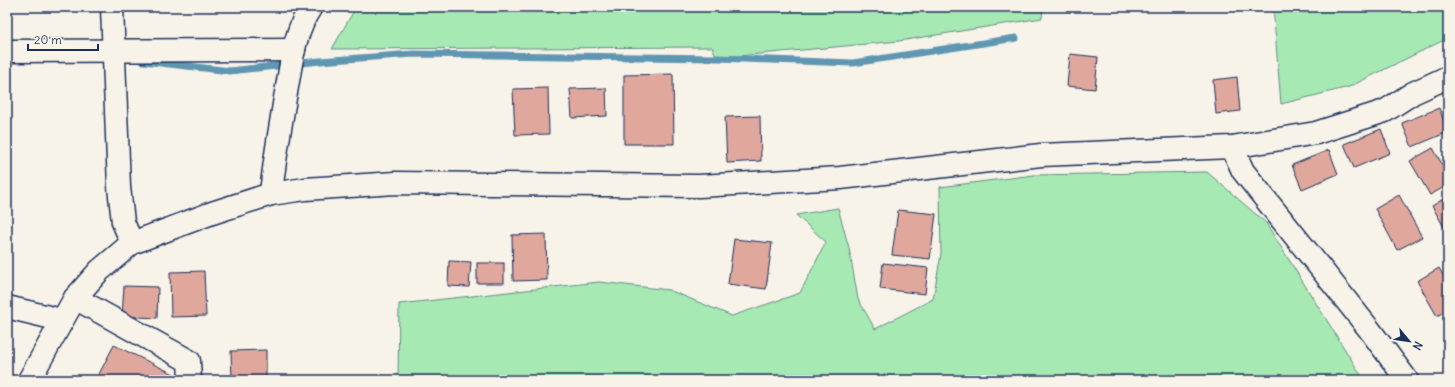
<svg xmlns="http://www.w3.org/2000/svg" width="1455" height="387" viewBox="0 0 1455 387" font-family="Delius,sans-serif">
<rect width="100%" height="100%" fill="#f7f3e8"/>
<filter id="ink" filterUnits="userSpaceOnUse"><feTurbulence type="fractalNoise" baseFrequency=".025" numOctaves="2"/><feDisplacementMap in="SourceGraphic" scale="8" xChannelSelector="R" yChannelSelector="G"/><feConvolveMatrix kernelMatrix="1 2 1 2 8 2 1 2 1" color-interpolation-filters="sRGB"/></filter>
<g filter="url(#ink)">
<g fill="#a7e9b2" stroke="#618c88">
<polygon points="356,7 1043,7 1042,18 899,41 717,58 712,47 332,49"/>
<polygon points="1273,7 1448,7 1448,38 1349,87 1281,104"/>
<polygon points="1207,172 1266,223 1364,380 398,380 399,304 599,282 669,290 732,316 800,293 826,242 796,215 838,208 849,248 858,299 875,329 933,299 941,254 940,187 1034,175"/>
</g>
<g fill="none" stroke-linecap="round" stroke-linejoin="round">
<polyline stroke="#5f97b3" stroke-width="7" points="143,61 230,71 320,61 413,54 717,58 853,63 1016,38"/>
</g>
<g fill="#e0a79d" stroke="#1b2f5e">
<polygon points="1070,54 1098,57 1095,89 1067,86"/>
<polygon points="673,74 674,144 624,144 624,75"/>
<polygon points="1237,77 1240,111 1216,114 1213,80"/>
<polygon points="548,88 549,134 515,135 513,89"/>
<polygon points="606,88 607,116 572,118 570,89"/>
<polygon points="1439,108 1448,132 1412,147 1402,123"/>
<polygon points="760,116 761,161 727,163 725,117"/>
<polygon points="1381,129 1390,153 1354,168 1344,144"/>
<polygon points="1433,148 1448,175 1448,185 1430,195 1410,161"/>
<polygon points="1329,150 1338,174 1302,189 1292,165"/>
<polygon points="1399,195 1422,237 1397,250 1375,209"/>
<polygon points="1448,196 1448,234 1432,206"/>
<polygon points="898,210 936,214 930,259 892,255"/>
<polygon points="546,234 547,280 513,281 512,235"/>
<polygon points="734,239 772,243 766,289 728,284"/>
<polygon points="449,261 471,262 469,287 448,286"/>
<rect x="477" y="263" width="27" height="20"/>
<polygon points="883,263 928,268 925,294 880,289"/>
<polygon points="1439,268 1448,284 1448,309 1437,316 1417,281"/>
<polygon points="204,271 206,316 171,317 170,272"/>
<polygon points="124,286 158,287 157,318 122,316"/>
<polygon points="114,345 178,376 176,380 105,380 98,376"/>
<polygon points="266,350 266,380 232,380 231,351"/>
</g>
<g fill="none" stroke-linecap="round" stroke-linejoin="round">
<g stroke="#1b2f5e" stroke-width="25">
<g id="minor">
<polyline points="112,7 119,187 123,222 132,243"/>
<polyline points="7,51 294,50"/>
<polyline points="1232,147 1243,171 1369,329 1407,380"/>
<path d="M271 194C274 162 280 130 285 98 291 68 293 33 311 7"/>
<polyline points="75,298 189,361 190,380"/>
<polyline points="7,307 61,320"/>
<polyline points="29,380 75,298 99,271 132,243 212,213 271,194 305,189 395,183 699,186 840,178 1041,155 1232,147 1316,133 1385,111 1413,93 1448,77"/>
</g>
</g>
<use href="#minor" stroke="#f7f3e8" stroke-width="22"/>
</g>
</g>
<rect width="1455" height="387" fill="none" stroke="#f7f3e8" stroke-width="24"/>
<rect x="12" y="12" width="1431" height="363" fill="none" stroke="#1b2f5e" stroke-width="1.5" filter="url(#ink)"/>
<g transform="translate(1409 341) rotate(119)" stroke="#f7f3e8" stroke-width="3" paint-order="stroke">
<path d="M0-3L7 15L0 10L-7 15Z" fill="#1b2f5e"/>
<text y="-6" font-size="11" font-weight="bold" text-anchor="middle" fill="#1b2f5e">N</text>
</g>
<path d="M28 44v6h70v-6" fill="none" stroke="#1b2f5e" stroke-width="2"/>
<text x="34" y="44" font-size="12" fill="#1b2f5e" stroke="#f7f3e8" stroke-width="3" paint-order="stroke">20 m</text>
</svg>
